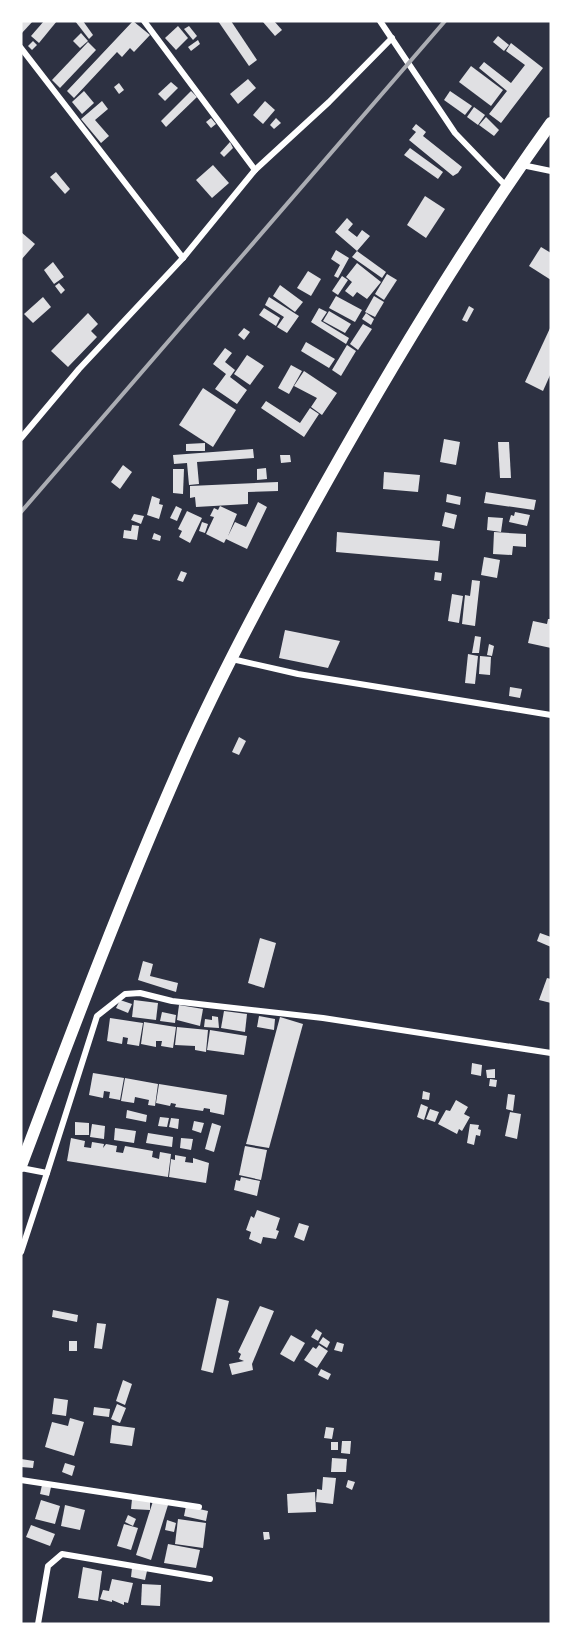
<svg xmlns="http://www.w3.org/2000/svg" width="572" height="1645" viewBox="0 0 572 1645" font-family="'Nunito Sans',sans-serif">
<rect width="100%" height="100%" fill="#2d3142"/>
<g fill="#e0e0e3">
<polygon points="21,21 33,21 21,34"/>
<polygon points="44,21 57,21 39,43 31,36"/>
<polygon points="75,21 83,21 93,35 89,39"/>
<polygon points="133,21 150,35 134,52 130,48 122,57 117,52 74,98 67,91"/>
<polygon points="218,21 231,21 257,60 249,66"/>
<polygon points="274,21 282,30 275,36 263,22"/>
<polygon points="178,26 188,38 176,50 165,38"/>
<polygon points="189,26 197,36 193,40 184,29"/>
<polygon points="81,33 88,41 80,48 73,41"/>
<polygon points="498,36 509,45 504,51 493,42"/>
<polygon points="198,40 200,44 191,51 188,47"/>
<polygon points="33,41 37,45 32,50 28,46"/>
<polygon points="88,42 96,50 60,88 52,80"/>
<polygon points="511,43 543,68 501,123 489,114 507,91 479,68 484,62 511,83 525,65 506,51"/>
<polygon points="471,66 503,90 491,106 459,82"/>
<polygon points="248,79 256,88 238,104 230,94"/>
<polygon points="171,82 178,88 165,101 158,94"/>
<polygon points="119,83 124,90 119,94 114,87"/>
<polygon points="84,91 94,103 82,114 72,102"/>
<polygon points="191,91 197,97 166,127 161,121"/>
<polygon points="450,91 472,106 465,115 444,100"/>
<polygon points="102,101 108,109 95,120 109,136 101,143 81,119"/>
<polygon points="265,101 275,110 263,124 253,115"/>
<polygon points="474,107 485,115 478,125 467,117"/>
<polygon points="486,117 499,130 494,136 479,125"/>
<polygon points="211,118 216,124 211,128 206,122"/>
<polygon points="276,118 281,123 274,129 270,125"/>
<polygon points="416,124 426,132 423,136 462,167 458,173 453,176 409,140 416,132 412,129"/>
<polygon points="230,142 233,148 224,157 220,153"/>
<polygon points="410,148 443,172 438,179 404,155"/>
<polygon points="213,165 229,183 212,198 196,180"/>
<polygon points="56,172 70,189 65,194 50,177"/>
<polygon points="425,196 445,209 426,238 407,225"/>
<polygon points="347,218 353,224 348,230 357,237 362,230 370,236 357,251 335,232"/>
<polygon points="21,232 35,244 21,260"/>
<polygon points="541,247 551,253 551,280 529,266"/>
<polygon points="336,250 349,258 338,278 334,276 340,265 331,259"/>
<polygon points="357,251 386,272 382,278 352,257"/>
<polygon points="53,262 64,277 54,284 44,270"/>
<polygon points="357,263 381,282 367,299 357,292 353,297 345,291 352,282 346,277"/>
<polygon points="308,271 321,279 311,296 297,288"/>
<polygon points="387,274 397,280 384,300 375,294"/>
<polygon points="342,276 348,280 338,295 332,291"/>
<polygon points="59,283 65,290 61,294 55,286"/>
<polygon points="280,285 303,302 295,312 273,296"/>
<polygon points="336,296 362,310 355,322 329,308"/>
<polygon points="374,296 384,302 375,317 365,312"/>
<polygon points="43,297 51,307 33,323 24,314"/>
<polygon points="269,297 299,316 287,333 277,327 284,317 265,305"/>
<polygon points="469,306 474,309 467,322 462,320"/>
<polygon points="264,308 280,318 276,326 259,315"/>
<polygon points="319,308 327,312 321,321 349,338 346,344 311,322"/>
<polygon points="329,311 351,324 345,333 323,321"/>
<polygon points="88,313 98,324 91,331 97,337 68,367 51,351"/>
<polygon points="366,313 374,319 371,325 362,319"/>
<polygon points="363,324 372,329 358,350 350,344"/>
<polygon points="551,326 551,373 543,391 525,382"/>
<polygon points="244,328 250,332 244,340 238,335"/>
<polygon points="306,342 335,359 329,368 301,351"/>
<polygon points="347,345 356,351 341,376 332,370"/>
<polygon points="225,348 232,353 225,362 235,370 230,377 247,390 237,404 215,389 226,374 213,364"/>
<polygon points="247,355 264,366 250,385 234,374"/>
<polygon points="291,365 302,371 289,394 278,388"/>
<polygon points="304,371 337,393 322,415 311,407 317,398 294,386"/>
<polygon points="203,388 236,410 213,447 179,425"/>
<polygon points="266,401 300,423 310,408 319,414 304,437 261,408"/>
<polygon points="444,439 460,442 456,465 440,462"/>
<polygon points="498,442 509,442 511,478 500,478"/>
<polygon points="205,443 205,451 186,451 186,444"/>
<polygon points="253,449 254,458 197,462 199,484 189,485 187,463 174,464 173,455"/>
<polygon points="280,455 290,455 291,462 281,463"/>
<polygon points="123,465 132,472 120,489 111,482"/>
<polygon points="266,468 267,479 257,480 257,469"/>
<polygon points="173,469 184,469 183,494 173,493"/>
<polygon points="384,472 420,475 418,492 383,489"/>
<polygon points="278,482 278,491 248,492 248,504 196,507 195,497 190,498 190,486"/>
<polygon points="486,492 536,500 534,510 484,503"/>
<polygon points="447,494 461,497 460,505 446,502"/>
<polygon points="152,496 160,499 159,504 163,505 159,519 147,515"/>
<polygon points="258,502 267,507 247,549 226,539 224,543 206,534 214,517 210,516 214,508 218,510 220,506 237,514 228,536 235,522 246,527"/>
<polygon points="176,506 182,509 177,521 170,518"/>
<polygon points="187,511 202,518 190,543 179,537 182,531 178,529"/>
<polygon points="445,512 457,515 454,529 442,526"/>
<polygon points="515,512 530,515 527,526 509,522 511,515 514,516"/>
<polygon points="134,514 144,516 141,524 131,520"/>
<polygon points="488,517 503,518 501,532 487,530"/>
<polygon points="202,522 208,524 205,533 199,531"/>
<polygon points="132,525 139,526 137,540 123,538 124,530 131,531"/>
<polygon points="337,532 440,541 438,561 336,552"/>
<polygon points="494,532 526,534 526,547 513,546 512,555 493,554"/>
<polygon points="154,533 161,536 160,541 152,539"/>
<polygon points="484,557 500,560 497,578 481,575"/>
<polygon points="181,571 187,573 183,582 177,580"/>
<polygon points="435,572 442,573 441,581 434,580"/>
<polygon points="472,580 480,581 475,626 462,624 465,595 470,596"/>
<polygon points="452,594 463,596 459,623 448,621"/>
<polygon points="548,619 551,619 551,648 528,643 533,621 547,624"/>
<polygon points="285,630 340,641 328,668 279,658"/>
<polygon points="475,636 481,637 479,653 472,653"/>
<polygon points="489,644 494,646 492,656 487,655"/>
<polygon points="468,654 478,656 475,684 465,683"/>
<polygon points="480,656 491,657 490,675 479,674"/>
<polygon points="510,687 522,689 520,698 509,696"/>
<polygon points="239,737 246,741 239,755 232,752"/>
<polygon points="540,933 551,937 551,947 537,941"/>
<polygon points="260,938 276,943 264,988 248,983"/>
<polygon points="143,961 153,964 150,976 178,983 176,992 138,980"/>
<polygon points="547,978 551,979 551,1003 539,1000"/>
<polygon points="120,1000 132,1004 128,1013 116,1008"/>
<polygon points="134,1000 158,1003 156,1020 132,1017"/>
<polygon points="179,1005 203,1009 200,1026 177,1020"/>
<polygon points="224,1011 247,1014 245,1032 221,1028"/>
<polygon points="162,1012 176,1015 175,1023 160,1021"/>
<polygon points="212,1016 218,1017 219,1028 204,1027 205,1019 212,1020"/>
<polygon points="259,1016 275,1019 274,1030 257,1027"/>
<polygon points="280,1017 303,1024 269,1148 246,1144"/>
<polygon points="110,1018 143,1023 139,1046 127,1044 128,1038 123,1037 122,1044 107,1041"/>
<polygon points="144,1022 176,1027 173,1048 161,1046 162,1041 156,1041 156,1047 141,1044"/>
<polygon points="177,1027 208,1030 206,1052 195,1050 195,1046 175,1045"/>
<polygon points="210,1030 247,1036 244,1055 207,1050"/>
<polygon points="472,1063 482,1065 481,1076 471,1074"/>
<polygon points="495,1069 495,1078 487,1078 486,1070"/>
<polygon points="93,1073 124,1078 120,1100 109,1098 110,1092 104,1091 103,1098 89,1095"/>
<polygon points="125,1078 158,1084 155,1106 148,1105 149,1100 135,1097 134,1103 121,1101"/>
<polygon points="490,1079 497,1080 496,1087 489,1086"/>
<polygon points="159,1084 227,1095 224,1115 210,1112 210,1109 204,1108 203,1111 175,1107 176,1104 171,1103 170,1106 156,1103"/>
<polygon points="423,1091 430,1093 429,1100 422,1099"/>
<polygon points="508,1094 515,1095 513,1111 506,1109"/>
<polygon points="456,1100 468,1107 464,1114 470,1117 462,1131 459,1129 457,1134 438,1124 446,1110 450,1111"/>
<polygon points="421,1104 428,1107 424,1120 417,1117"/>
<polygon points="430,1109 439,1112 435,1122 426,1119"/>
<polygon points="127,1110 147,1115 146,1122 126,1118"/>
<polygon points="510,1112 521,1114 517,1139 505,1136"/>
<polygon points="160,1117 169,1118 167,1127 158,1126"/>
<polygon points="171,1118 179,1119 178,1129 169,1127"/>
<polygon points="194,1121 204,1123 201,1133 192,1130"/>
<polygon points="75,1122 89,1123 89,1135 75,1135"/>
<polygon points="212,1123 221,1126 214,1152 205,1149"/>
<polygon points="92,1124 105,1126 104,1139 90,1137"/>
<polygon points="470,1124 479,1125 478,1129 481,1130 480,1136 476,1135 474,1145 467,1143"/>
<polygon points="115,1128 136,1131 134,1143 114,1140"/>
<polygon points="148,1133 173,1137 172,1147 146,1143"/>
<polygon points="71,1138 85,1141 84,1147 91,1148 92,1142 104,1144 103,1148 106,1144 117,1146 116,1152 123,1153 125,1146 153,1151 152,1157 159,1159 160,1152 171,1154 168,1177 67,1161"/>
<polygon points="181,1138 193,1139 191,1150 180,1148"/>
<polygon points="245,1146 267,1150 261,1180 239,1175"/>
<polygon points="175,1155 186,1157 185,1162 193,1163 193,1158 209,1163 206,1183 169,1177 171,1159 175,1160"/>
<polygon points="241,1177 260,1181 257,1196 234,1190 236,1180 240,1181"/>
<polygon points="257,1210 280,1218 276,1230 279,1231 276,1239 263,1237 261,1244 249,1239 251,1232 246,1230 251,1216 254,1218"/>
<polygon points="299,1223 309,1226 304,1241 294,1237"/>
<polygon points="217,1298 229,1301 213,1373 201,1370"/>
<polygon points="260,1306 274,1311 252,1364 253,1370 232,1375 229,1364 244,1361 239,1359 241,1354 238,1352"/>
<polygon points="53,1310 78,1315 77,1322 52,1317"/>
<polygon points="97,1323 106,1324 102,1349 94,1348"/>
<polygon points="316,1329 322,1333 318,1341 311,1337"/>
<polygon points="291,1335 305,1343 294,1362 280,1354"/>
<polygon points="323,1337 330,1342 327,1348 319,1343"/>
<rect x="69" y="1341" width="8" height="10"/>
<polygon points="337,1342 344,1344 342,1352 334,1350"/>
<polygon points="319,1345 328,1351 317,1368 304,1360 313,1347 316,1349"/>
<polygon points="321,1369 331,1374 328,1380 318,1375"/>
<polygon points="123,1380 132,1384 125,1405 116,1401"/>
<polygon points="54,1398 68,1400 66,1416 52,1414"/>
<polygon points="117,1404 126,1408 120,1423 111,1419"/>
<polygon points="94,1407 110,1409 109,1417 93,1415"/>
<polygon points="70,1418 84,1422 74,1456 45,1447 52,1422 68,1426"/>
<polygon points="112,1425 135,1428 132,1446 110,1443"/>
<polygon points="326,1427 334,1428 332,1439 324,1438"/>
<polygon points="342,1441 351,1441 350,1454 341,1453"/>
<rect x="331" y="1442" width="7" height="8"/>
<polygon points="332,1458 347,1459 346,1472 331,1472"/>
<polygon points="21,1459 34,1461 33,1468 21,1467"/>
<polygon points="65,1463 75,1466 72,1476 62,1472"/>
<polygon points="323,1477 336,1478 333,1504 316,1502 317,1489 322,1490"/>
<polygon points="348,1480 355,1482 352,1490 346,1487"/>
<polygon points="42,1485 51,1487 49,1496 40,1494"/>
<polygon points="315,1492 316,1512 288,1513 287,1494"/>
<polygon points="132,1499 150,1501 150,1510 131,1509"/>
<polygon points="41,1500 60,1506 55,1524 35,1519"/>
<polygon points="153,1501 168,1505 151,1560 136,1555"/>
<polygon points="65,1505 85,1510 80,1530 61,1526"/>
<polygon points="186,1506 208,1511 206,1521 184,1516"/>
<polygon points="128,1515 136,1519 133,1526 125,1522"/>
<polygon points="178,1519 206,1523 203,1548 175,1544"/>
<polygon points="167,1520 176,1523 174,1532 165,1530"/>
<polygon points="124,1524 138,1528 131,1550 117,1546"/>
<polygon points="31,1525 55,1534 50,1546 26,1537"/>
<polygon points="263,1532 269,1532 270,1539 264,1540"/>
<polygon points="168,1544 200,1550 196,1568 164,1563"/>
<polygon points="83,1567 102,1571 98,1601 78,1598"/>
<polygon points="132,1568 147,1571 145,1580 131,1577"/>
<polygon points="112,1579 133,1583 128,1603 124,1602 124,1605 112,1600 112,1602 100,1599 103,1590 109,1591"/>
<polygon points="142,1584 161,1585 160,1606 141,1605"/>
</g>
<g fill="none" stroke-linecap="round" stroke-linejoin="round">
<g stroke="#fff" stroke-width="6">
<polyline points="144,21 255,170"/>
<polyline points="380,21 455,133 506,186"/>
<polyline points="21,48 183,258"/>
<polyline points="522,165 551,171"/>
<polyline points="21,438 79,369 183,258 255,170 329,102 392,38"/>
<polyline points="232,659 298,674 551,715"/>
<polyline points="21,1168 47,1173 97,1016 125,994 140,993 172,1001 323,1018 551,1053"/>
<polyline points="21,1252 47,1173"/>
<polyline points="21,1480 199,1507"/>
<polyline points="38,1624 48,1566 62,1554 210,1579"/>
</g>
<path stroke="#fff" stroke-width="12" d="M21 1166C73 1028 125 890 185 755 226 664 274 576 323 488 393 363 467 240 551 123"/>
<polyline stroke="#abadb3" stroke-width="4" points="21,512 445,21"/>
</g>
<rect width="572" height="1645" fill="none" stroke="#ffffff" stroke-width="45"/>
</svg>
